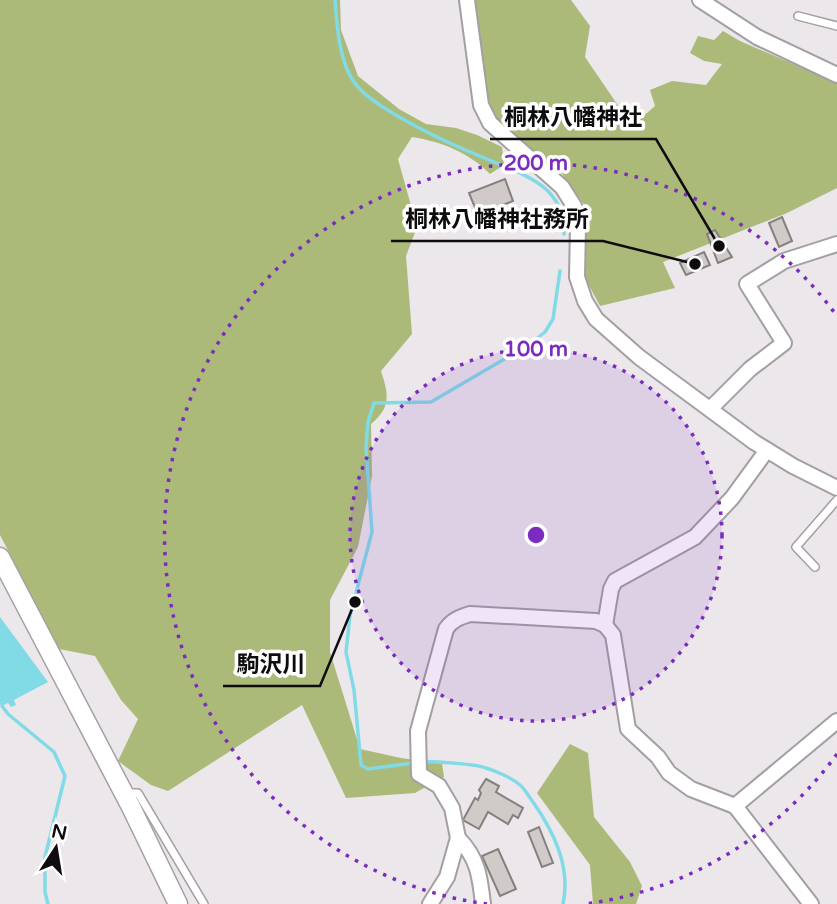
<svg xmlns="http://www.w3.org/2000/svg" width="837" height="904" viewBox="0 0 837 904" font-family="'Varela Round','Noto Sans JP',sans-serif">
<rect width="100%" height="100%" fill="#ebe7eb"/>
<g fill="#acba79">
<path d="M0 0H340L341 30 358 76 399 109 426 124 456 128 477 135 502 147 504 165 490 174C468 152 442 142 412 137L398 159 417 227 406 256 412 334 381 371C389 395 391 407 371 424L372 476 358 547 330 600V652L360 749 401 758 442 764 444 777 415 793 346 798 302 705 168 791 151 785 118 761 138 719 121 700 95 656 59 649 0 535Z"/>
<polygon points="473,0 571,0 590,26 585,57 632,126 655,106 650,90 672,81 706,85 722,64 704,61 690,53 698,36 714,40 723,31 740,41 837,83 837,188 787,213 663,262 675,288 600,306 586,280 585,206 558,168 522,143 486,107"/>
<polygon points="570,744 588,753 594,817 630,862 642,886 636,904 593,904 590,865 537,793"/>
</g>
<polygon fill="#81dbe6" points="0,617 48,682 14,700 16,705 11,707 8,703 2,706 0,704"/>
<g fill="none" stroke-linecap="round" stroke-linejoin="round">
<g stroke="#81dbe6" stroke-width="3.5">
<path d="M335 0C337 26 339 61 354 82 371 108 452 145 482 157 503 166 531 175 548 191 559 203 566 218 564 234"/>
<polyline points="2,706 8,714 54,752 65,776 45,857 45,892 48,904"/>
<path d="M421 762C431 761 476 764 486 768 496 771 512 778 520 785 525 789 529 797 533 802 554 832 571 867 563 904"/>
<polyline points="413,763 368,769 361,765 354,690 346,652 350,615 372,532 366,447 368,422 374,403 431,402 530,344 545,332 553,319 560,271"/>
</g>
</g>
<g fill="#d0cbc8" stroke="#85807e" stroke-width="2">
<polygon points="505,179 513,201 478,215 469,193"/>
<polygon points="782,217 792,241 779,247 769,223"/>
<polygon points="715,230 732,257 718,263 707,234"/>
<polygon points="704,252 710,265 686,275 680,263"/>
<polygon points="486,779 499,786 496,792 523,808 518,818 513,815 508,824 488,812 479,829 463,820 475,798 478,800 481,793 479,790"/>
<polygon points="539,827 553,863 542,867 528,832"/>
<polygon points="498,849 516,889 500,896 482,856"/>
</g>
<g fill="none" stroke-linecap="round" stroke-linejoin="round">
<g stroke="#a39fa3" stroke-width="10">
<g id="service">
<polyline points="798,16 837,26"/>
<polyline points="815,567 796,547 837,500"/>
<polyline points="127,793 138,793 204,904"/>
</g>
</g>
<g stroke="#a39fa3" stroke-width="18">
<g id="minor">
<polyline points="467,0 481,105 490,123 562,187 574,206 578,225 577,277 585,301 596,319 639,357 754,442 793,466 837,488"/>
<polyline points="700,0 757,37 837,75"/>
<polyline points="710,409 750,369 784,343 747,284 784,261 837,244"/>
<polyline points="605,625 611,589 615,581 695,537 732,498 767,450"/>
<polyline points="735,806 811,904"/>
<path d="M458 838C478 858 480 877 483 904"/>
<path d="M430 904 447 877 458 838 452 808 439 786 419 774 418 731 446 629C452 620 460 617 470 614L596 621 605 625 613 635 628 729 658 757 669 773 691 789 735 806 837 721"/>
</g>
</g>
<g stroke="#a39fa3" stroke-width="21">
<polyline id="tertiary" points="0,557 131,807 178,904"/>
</g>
<use href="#service" stroke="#fff" stroke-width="7"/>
<use href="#minor" stroke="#fff" stroke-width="14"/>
<use href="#tertiary" stroke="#fff" stroke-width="18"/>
</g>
<circle cx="536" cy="535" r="186" fill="#7b2cbf" fill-opacity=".12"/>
<g fill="none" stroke="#7b2cbf" stroke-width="3.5" stroke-dasharray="3.5 7">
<circle cx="536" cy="535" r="186"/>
<path d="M837 754A372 372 0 0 1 585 904M487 904A372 372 0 1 1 837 316"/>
</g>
<circle cx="536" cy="535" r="10" fill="#7b2cbf" stroke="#fff" stroke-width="3.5"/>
<g font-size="21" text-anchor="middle" font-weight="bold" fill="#7b2cbf" stroke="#fff" stroke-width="7" stroke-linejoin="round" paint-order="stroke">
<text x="536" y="170">200 m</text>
<text x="536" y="356">100 m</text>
</g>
<path fill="none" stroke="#0e0c0e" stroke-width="2.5" d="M719 246L656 139H490M695 264L603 241H391M355 602L320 686H223"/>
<g fill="#0e0c0e" stroke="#fff" stroke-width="2.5">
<circle cx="719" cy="246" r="7"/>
<circle cx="695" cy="264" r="7"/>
<circle cx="355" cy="602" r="7"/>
</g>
<g font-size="23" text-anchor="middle" font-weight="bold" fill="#0e0c0e" stroke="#fff" stroke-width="7" stroke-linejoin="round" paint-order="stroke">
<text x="573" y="125">桐林八幡神社</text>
<text x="497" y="227">桐林八幡神社務所</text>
<text x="271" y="672">駒沢川</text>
</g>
<g transform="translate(56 848) rotate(12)" stroke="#ffffff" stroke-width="5" paint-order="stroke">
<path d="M0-5L12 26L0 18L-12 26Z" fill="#0e0c0e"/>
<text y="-10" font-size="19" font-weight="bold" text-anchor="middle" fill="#0e0c0e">N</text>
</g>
</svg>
